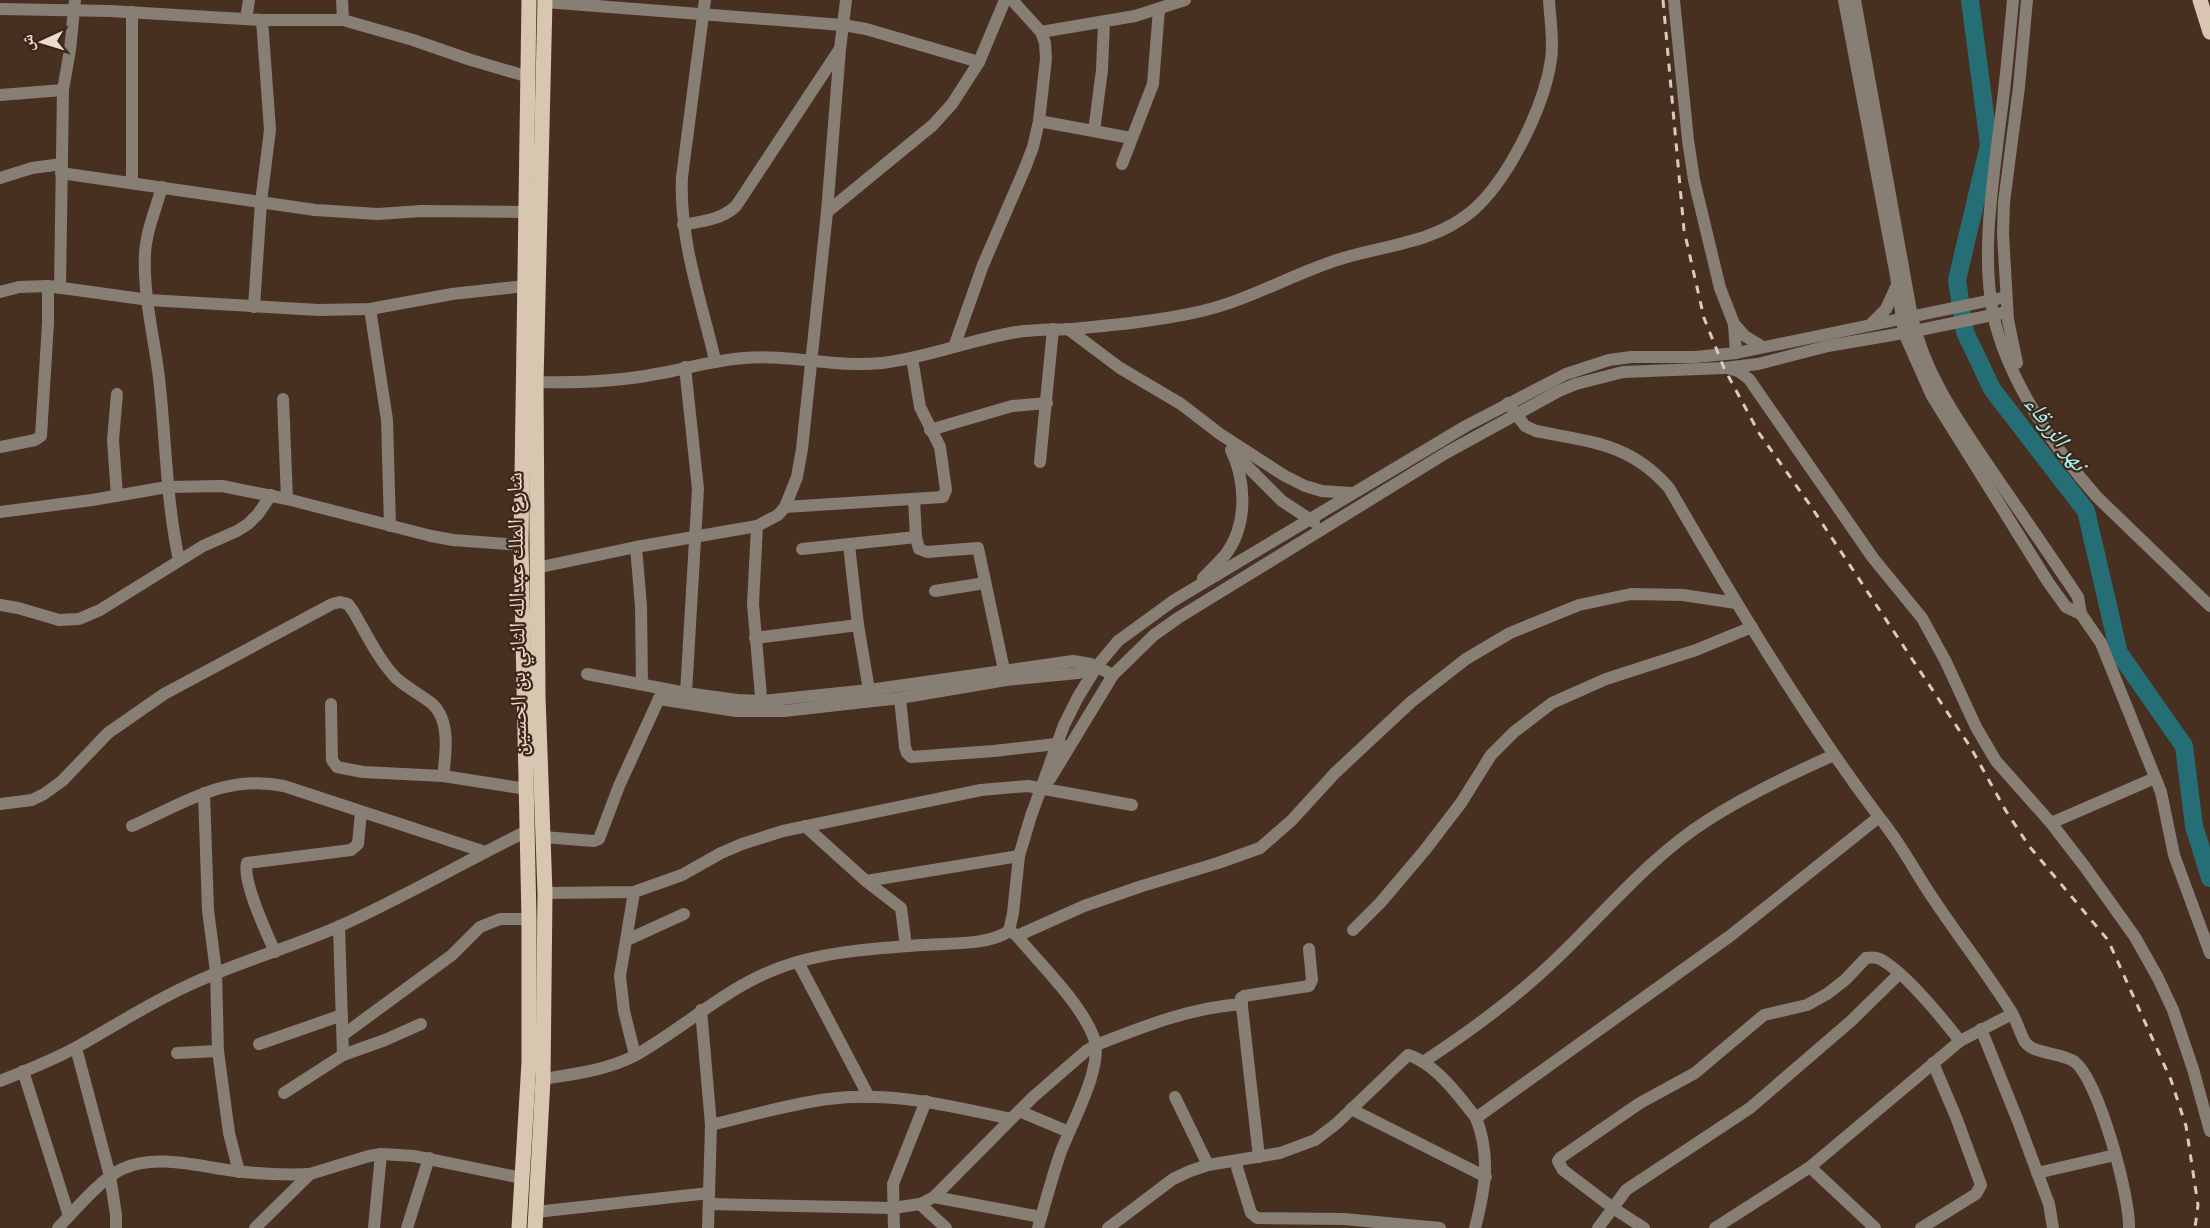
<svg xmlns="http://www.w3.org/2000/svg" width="2210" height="1228" viewBox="0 0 2210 1228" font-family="Cabin,'Noto Naskh Arabic',sans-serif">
<rect width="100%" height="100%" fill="#483021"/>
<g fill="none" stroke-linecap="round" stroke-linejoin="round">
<polyline stroke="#256e76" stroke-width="18" points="1970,0 1989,145 1957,280 1965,332 1992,389 2086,511 2119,653 2184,746 2194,826 2210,878"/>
<g stroke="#877e74" stroke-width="12">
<polyline points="342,0 343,20"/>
<path d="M705 0 682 177C679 239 701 300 715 360"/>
<polyline points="1674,0 1688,140 1694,180 1720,288 1734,324 1736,353"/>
<polyline points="1844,0 1896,276 1904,333 1932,396 2048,582 2066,607 2081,614"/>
<path d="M1855 0 1912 317C1925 375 1959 422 1992 471 2021 513 2050 555 2078 597L2081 614 2101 643 2161 792 2174 855 2210 953"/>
<path d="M2013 0C2009 41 2006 82 2000 122 1993 182 1981 253 1993 313 2005 375 2055 450 2097 497L2210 606"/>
<polyline points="545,2 843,25 866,29 979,62"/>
<polyline points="0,9 110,11 262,20 343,20 413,40 471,60 529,77"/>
<polyline points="246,19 249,0"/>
<polyline points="1041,32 1135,16 1185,0"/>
<polyline points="0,95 63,90"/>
<polyline points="1039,121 1131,138"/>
<polyline points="1094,131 1102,70 1104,22"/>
<polyline points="1122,164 1153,84 1159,9"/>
<polyline points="61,173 315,210 378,214 421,211 526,212"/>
<polyline points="0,178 32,168 62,164"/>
<polyline points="132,182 132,12"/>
<path d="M162 187C156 209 146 231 145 254 143 295 154 337 159 378 166 439 166 500 179 560"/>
<polyline points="827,212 933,125 952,104 979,62 1005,0"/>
<path d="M683 225C703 221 721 220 736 206L839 50"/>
<polyline points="60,288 63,90 70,50 75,0"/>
<polyline points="0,292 19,287 48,286 149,300 319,310 370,309 452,294 525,286"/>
<polyline points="254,307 261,202 270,130 262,20"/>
<polyline points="370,309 387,420 390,526"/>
<polyline points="1734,324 1745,336 1763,347"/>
<polyline points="1871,324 1886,309 1897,285"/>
<polyline points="1068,329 1120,368 1181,404 1220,434 1285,476 1305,486 1322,491 1351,493"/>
<polyline points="954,347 983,265 1025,168 1033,147 1039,121 1046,59 1045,43 1041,32 1012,0"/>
<polyline points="2017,363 2008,320 2003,234 2004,202 2019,87 2027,0"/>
<polyline points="685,367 698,489 686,693"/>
<polyline points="1728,368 1738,371 1749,379 1873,558 1922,618 1946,662 1976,727 1996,761 2051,823 2085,867 2135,937 2158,978 2173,1010 2193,1069 2210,1131"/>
<path d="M536 382C577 383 616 382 656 374 686 369 714 360 744 358 790 354 836 368 882 363 926 358 967 341 1011 333 1031 329 1051 330 1071 329 1114 325 1159 321 1202 311 1249 300 1291 275 1337 260 1383 245 1432 244 1471 212 1508 181 1544 107 1551 60 1554 41 1550 19 1549 0"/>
<polyline points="283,399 287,499"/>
<polyline points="930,430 1012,406 1047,403"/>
<polyline points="0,447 35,440 41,436 48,323 48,286"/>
<polyline points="1237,456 1282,501 1314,522"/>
<polyline points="1040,462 1053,329"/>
<polyline points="117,496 113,440 117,394"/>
<polyline points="914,499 916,537"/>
<polyline points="785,507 943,497 946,490 940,447 920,407 912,358"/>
<polyline points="0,512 92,500 167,487 222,486 287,499 431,536 453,540 521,545"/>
<polyline points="757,526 753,604 762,708"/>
<polyline points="849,545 858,625 869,690"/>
<polyline points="636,547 641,606 642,684"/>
<polyline points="802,549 916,537 919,549 927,552 978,548 1004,670"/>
<polyline points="536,568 636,547 757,526 778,515 785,507 797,477 802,449 827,212 840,49 846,0"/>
<path d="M1203 578C1211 570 1219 562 1226 554 1248 524 1246 481 1231 450"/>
<polyline points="935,591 985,583"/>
<polyline points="0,605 18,608 59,620 79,619 100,610 203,546 237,531 248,524 258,514 271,495"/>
<polyline points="755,638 858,625"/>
<polyline points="587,674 686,693 737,700 762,701 869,690 1073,661 1091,664 1113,675"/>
<polyline points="900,698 905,747 907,753 911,757 994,751 1056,744 1062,745"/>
<polyline points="659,699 736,711 784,711 900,698 1006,680 1078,673 1097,666"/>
<polyline points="331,704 332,760 337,767 363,772 443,776 527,789"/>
<polyline points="1050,779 1113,675 1154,635 1178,618 1446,453 1559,391 1576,384 1623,372 1724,368 1758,364 1828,346 1915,331 2007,312"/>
<polyline points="204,793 208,910 216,972 218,1051 229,1133 239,1172"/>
<path d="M0 804 32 800 44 794 62 781 108 733 164 694 332 604 340 602 348 604 353 611C366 633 378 659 396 678 406 687 419 694 430 702 451 718 446 753 443 776"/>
<path d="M1879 817C1900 842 1914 870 1932 897 1958 936 1987 973 2012 1013 2017 1022 2020 1033 2025 1042 2034 1055 2062 1052 2075 1062 2099 1082 2130 1196 2129 1228"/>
<polyline points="2051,823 2155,778"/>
<path d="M132 826C185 803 224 774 284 786L485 852"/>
<polyline points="805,826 866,881 901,908 906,946"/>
<polyline points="543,837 594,841 599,839 619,786 662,692"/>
<polyline points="866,881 1019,856"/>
<polyline points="634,892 620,976 624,1011 635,1055"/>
<polyline points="545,893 634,892 682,875 721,853 742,844 783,831 981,790 1028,786 1132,805"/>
<polyline points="339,926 343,1055"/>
<polyline points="1353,930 1381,902 1425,850 1461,803 1491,755 1514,732 1552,703 1606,679 1696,650 1752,627"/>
<path d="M1013 933 1017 936C1041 965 1081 1003 1094 1038 1104 1067 1071 1124 1060 1154 1052 1178 1045 1203 1038 1228"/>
<polyline points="1017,936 1084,906 1142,886 1218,863 1260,848 1292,820 1335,773 1411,702 1466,659 1510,633 1579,605 1631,594 1683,595 1736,603"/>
<polyline points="627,940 684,914"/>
<path d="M275 952C267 934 242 881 247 863L351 850 358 844 361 812"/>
<polyline points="798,962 869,1097"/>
<polyline points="701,1010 711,1125 708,1228"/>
<polyline points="1981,1029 2018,1121 2049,1204 2053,1228"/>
<polyline points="343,1035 452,955 480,927 500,919 529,919"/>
<polyline points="259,1044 342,1015"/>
<polyline points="76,1048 110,1176 116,1215 116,1228"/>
<polyline points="177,1053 218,1051"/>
<path d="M1423 1062C1469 1032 1513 1000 1553 962 1604 914 1648 858 1708 820 1747 795 1791 774 1834 755"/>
<polyline points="23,1071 69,1216"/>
<path d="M543 1079C574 1074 608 1070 636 1055 692 1023 733 980 797 962 836 951 879 948 920 945 945 943 988 946 1009 931L1013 913 1019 856 1031 816 1064 725 1078 697 1097 666 1118 641 1173 601 1466 426 1566 374 1609 360 1631 357H1695L1736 353 2006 297"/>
<path d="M0 1081C25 1071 51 1061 75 1048 113 1027 148 1004 187 986 237 962 290 948 340 926 404 897 464 862 527 831"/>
<polyline points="284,1093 343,1055 385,1040 421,1024"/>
<polyline points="1175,1097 1208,1165"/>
<polyline points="1351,1109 1486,1177"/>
<polyline points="1019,1111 1069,1132"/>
<path d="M711 1125C749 1116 789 1104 828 1099 891 1091 951 1106 1011 1119"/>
<polyline points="1259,1157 1241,998 1244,996 1309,986 1312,980 1309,949"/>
<polyline points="1235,1161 1251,1213 1257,1218 1344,1219 1440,1228"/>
<polyline points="1810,1167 1875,1228"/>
<polyline points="2037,1173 2115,1155"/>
<polyline points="934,1197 1041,1217"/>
<path d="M709 1204 893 1208 920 1204 934 1197 1032 1098 1086 1051 1096 1045C1145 1026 1189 1008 1242 1004"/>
<polyline points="920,1204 946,1228"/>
<polyline points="536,1212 709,1193"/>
<path d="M58 1228C74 1211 102 1178 122 1169 156 1153 200 1167 236 1171 260 1174 285 1175 310 1174"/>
<polyline points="255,1228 310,1174 369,1156 381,1154 414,1156 522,1178"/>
<polyline points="374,1228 381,1154"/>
<polyline points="407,1228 429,1158"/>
<polyline points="894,1228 893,1184 926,1101"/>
<path d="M1108 1228 1173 1179 1190 1171 1208 1165 1280 1153 1315 1140 1336 1124 1408 1055C1435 1063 1460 1097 1476 1118L1730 936 1879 817C1801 713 1734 600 1669 488 1630 443 1590 442 1536 431L1525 426 1508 403"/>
<path d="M1475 1228C1485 1190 1491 1156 1476 1118"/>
<path d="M1598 1228 1613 1208 1563 1170 1558 1161 1560 1158 1640 1103 1695 1073 1764 1015 1807 1005 1827 994 1845 980 1866 958C1871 957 1875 957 1880 959 1905 972 1942 1018 1960 1041"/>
<polyline points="1644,1228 1613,1208 1626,1190 1750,1108 1851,1021 1899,974"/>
<polyline points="1715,1228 1810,1167 1960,1041 2012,1014"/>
<polyline points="1921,1228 1976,1194 1981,1185 1956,1117 1933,1063"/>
</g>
<g stroke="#d8c6b0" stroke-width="15">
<polyline points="2200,0 2210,32"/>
<polyline points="519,1228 529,1062 529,919 521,545 529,0"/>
<polyline points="535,1228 543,1079 545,893 538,696 536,382 545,0"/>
</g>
<polyline stroke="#dac9c0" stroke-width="3" stroke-dasharray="8 8" stroke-linecap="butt" points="1663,0 1684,230 1704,318 1724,368 1759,433 1810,505 1971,748 2006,811 2029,846 2108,940 2171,1080 2186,1126 2198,1205 2195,1228"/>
</g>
<g text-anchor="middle" stroke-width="4.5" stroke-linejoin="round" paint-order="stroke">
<g font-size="22" fill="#ebdbd2" stroke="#3d2617">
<text transform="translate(516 614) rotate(-91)" y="8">شارع الملك عبدالله الثاني بن الحسين</text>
</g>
<g font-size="24" font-style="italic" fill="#9ef1fb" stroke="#3d2617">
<text transform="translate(2056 433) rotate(53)" y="8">نهر الزرقاء</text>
</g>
</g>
<g transform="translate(42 42) rotate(266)" stroke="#3d2617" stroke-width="4.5" paint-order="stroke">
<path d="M0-4.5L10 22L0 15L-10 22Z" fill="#ebdbd2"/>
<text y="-9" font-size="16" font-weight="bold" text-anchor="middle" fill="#ebdbd2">ش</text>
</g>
</svg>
